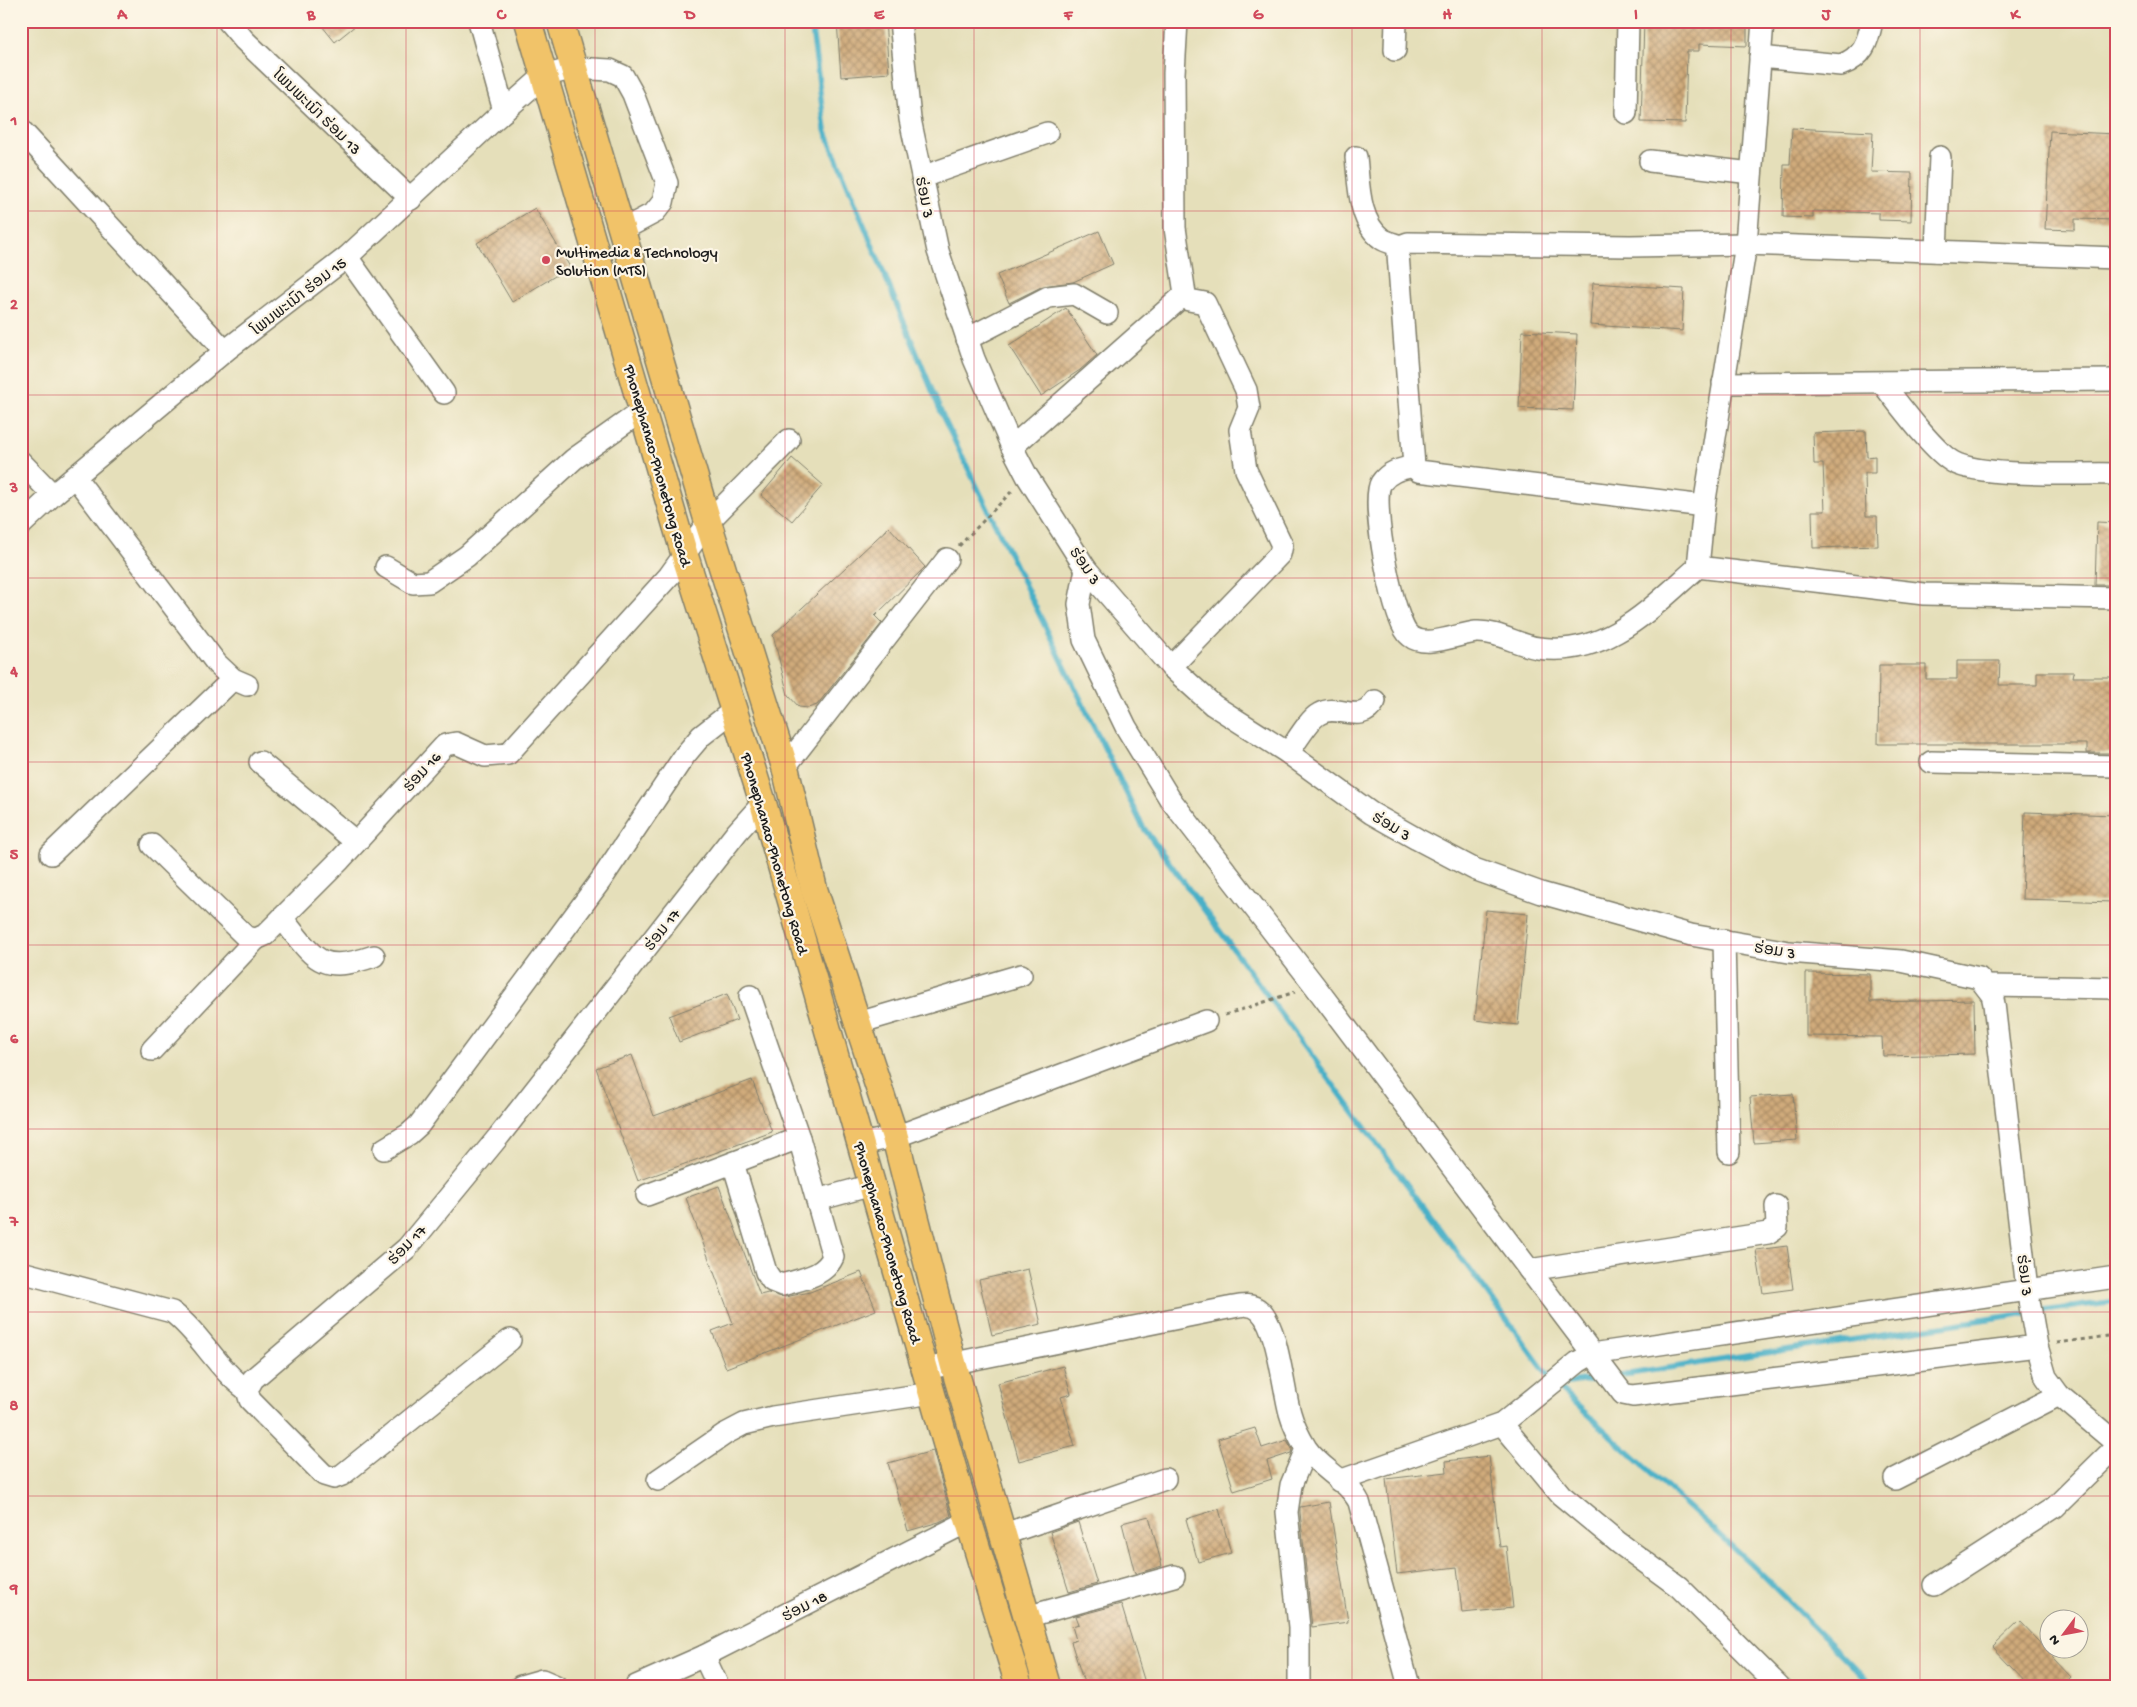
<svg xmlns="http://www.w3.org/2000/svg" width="2137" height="1707" viewBox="0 0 2137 1707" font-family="'Gochi Hand','Noto Sans Lao',sans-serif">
<defs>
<pattern id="building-cross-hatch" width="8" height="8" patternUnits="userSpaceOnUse" patternTransform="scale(1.25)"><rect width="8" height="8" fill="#d0ab7b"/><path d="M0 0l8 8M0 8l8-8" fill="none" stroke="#a88a64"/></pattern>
</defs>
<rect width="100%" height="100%" fill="#fcf5e5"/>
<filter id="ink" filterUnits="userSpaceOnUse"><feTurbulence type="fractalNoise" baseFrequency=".02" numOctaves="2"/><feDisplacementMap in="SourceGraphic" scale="10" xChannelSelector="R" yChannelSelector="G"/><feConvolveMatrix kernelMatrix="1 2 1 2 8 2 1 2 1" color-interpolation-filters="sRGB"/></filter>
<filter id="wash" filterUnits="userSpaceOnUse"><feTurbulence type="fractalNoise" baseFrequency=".0096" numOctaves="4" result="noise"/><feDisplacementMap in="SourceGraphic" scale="20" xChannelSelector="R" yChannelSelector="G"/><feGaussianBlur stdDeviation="1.12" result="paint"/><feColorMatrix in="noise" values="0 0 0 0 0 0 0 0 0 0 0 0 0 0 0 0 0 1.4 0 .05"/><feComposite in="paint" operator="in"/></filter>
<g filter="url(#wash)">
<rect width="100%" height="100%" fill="#e5dfba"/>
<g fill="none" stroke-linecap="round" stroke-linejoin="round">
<g stroke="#48b0c7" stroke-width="5.5">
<polyline points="811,21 825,130 943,417 1143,827 1555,1385 1750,1563 1873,1686"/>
<polyline points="2036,1312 2116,1301"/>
<polyline points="1616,1376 2027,1313"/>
<polyline points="1562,1384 1604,1378"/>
</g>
</g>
<g id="blocks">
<g fill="url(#building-cross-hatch)">
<polygon points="318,21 361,21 335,42"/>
<polygon points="837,21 885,21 889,73 841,77"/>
<polygon points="1644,21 1747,21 1747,46 1699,44 1699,51 1687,51 1685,123 1641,122"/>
<polygon points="1792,128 1873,132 1871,172 1912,173 1911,221 1879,220 1879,213 1813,211 1813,218 1783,217 1784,164 1790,164"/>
<polygon points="2050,131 2116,134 2116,220 2075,219 2075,230 2045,229"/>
<polygon points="535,208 570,267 512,302 477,243"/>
<polygon points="1099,231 1113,264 1073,282 1043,286 1009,303 997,275"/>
<polygon points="1593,283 1684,289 1682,331 1590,325"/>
<polygon points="1066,308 1097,355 1080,370 1041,396 1009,346"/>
<polygon points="1522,331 1577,334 1573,410 1519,408"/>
<polygon points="1866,431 1867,457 1875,456 1875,473 1865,473 1866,516 1877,516 1878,546 1813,548 1812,511 1825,511 1823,464 1814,464 1813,433"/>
<polygon points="792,458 823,485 792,521 761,495"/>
<polygon points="2097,522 2116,523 2116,585 2095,585"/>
<polygon points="889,527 925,567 875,616 882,623 817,705 808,708 799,707 788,695 773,635"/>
<polygon points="1957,661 2000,661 1999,685 2037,685 2037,672 2074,672 2073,677 2116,677 2116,753 2087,753 2087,744 1878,744 1879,665 1926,665 1926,679 1957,679"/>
<polygon points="2025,812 2116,815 2113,902 2022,899"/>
<polygon points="1486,910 1528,914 1518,1025 1475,1020"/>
<polygon points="1806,973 1870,974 1870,1002 1974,1000 1975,1054 1883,1056 1882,1037 1806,1036"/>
<polygon points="727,994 737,1020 679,1042 669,1016"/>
<polygon points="632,1055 654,1116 752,1080 772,1132 638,1181 596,1068"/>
<polygon points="1793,1094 1797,1140 1754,1143 1750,1097"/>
<polygon points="719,1186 760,1295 768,1293 785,1297 810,1292 861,1272 876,1310 726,1368 712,1331 733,1323 686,1198"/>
<polygon points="1787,1246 1793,1289 1763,1293 1756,1250"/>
<polygon points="1028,1269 1041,1324 992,1335 979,1280"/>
<polygon points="1063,1366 1071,1394 1061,1397 1075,1446 1019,1461 998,1383"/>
<polygon points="1255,1428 1262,1448 1287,1440 1292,1449 1291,1453 1267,1461 1272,1479 1234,1491 1218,1439"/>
<polygon points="933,1451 951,1516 939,1522 908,1531 888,1463"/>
<polygon points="1489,1456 1500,1547 1506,1546 1513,1608 1462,1613 1457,1567 1397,1574 1386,1479 1447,1472 1446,1461"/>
<polygon points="1329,1502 1348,1622 1312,1627 1300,1512 1300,1507"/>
<polygon points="1219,1509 1231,1553 1198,1562 1186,1519"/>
<polygon points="1149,1516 1162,1566 1135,1574 1122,1523"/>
<polygon points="1078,1522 1097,1584 1069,1592 1050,1532"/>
<polygon points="1121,1604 1146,1686 1085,1686 1071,1642 1076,1640 1072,1626 1079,1624 1076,1616"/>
<polygon points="2019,1621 2071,1676 2061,1686 2029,1686 1992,1647"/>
</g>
</g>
</g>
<g filter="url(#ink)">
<use href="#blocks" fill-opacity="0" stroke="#807e6b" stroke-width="1"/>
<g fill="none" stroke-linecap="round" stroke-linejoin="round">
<g stroke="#807e6b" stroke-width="24">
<g id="minor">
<polyline points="228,21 244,40 411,199"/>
<polyline points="479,21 504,111"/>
<polyline points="900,21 910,119 938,251 974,359 1012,447 1027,476 1086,569 1171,667 1213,705 1288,753 1371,813 1417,839 1474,869 1541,893 1691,935 1789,952 1901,961 1979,978 1992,995 1994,1004 2027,1289 2037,1346 2046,1377 2059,1395 2116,1443"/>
<polyline points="1395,50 1396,21"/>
<path d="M1760 57 1841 65C1863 57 1868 42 1872 21"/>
<polyline points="1626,113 1628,21"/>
<polyline points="21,130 225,351"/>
<path d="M1356 157C1359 183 1358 222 1382 239 1386 242 1395 244 1400 246"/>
<polyline points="1650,161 1751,173"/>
<polyline points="922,177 1047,133"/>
<polyline points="1936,251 1940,157"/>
<polyline points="347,257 444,393"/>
<polyline points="967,339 1048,297 1074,294 1107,313"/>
<polyline points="1723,383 2116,380"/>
<path d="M1882 383C1898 403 1933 451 1953 462 1983 478 2078 473 2116 474"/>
<polyline points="1012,447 1185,294"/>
<polyline points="21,462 53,495"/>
<path d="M1414 466C1401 469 1389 471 1381 483 1370 501 1393 624 1410 636 1426 649 1457 634 1476 632 1499 631 1517 645 1538 648 1606 658 1651 608 1698 567L1704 506 1746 244 1763 21"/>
<polyline points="75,477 217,664 233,679 247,685"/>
<polyline points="1704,506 1418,471 1414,466 1398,254 1400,246 1408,243 1630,246 1746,244 2116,258"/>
<polyline points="21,525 53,495 225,351 347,257 495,119 544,76 574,68 610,70 623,76 633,94 667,183 663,202 654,213 622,230"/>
<polyline points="386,567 413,583 429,582 467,556 574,459 643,410"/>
<polyline points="1698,567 1924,594 2116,598"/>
<polyline points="1086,569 1079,604 1084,640 1126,727 1170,799 1315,986 1623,1394 1633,1396 2037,1346"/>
<polyline points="1171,667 1280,554 1282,545 1246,470 1240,430 1249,408 1246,390 1205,303 1189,300 1185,294 1175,228 1174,73 1177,21"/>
<path d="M1288 753C1295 744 1309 719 1319 714 1338 702 1361 727 1375 701"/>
<polyline points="260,762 356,842"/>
<polyline points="1931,762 2116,766"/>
<polyline points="785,767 947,559"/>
<polyline points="152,845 246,937 256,939 265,935 340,860 445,745 456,743 485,756 508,754 669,576 708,522 789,440"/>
<polyline points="51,854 233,679"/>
<path d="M282 918C315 959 319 975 374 956"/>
<polyline points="1724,940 1729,1152"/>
<polyline points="1986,986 2116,988"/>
<polyline points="858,1023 1021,975"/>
<polyline points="152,1050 256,939"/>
<polyline points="860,1144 895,1137 1206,1021"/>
<polyline points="384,1149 409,1134 419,1125 601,880 685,755 701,736 734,710"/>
<path d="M733 1163 766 1272 772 1281 782 1285C801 1279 824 1277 833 1257L799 1138 750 996"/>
<polyline points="647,1195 799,1138"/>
<polyline points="817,1200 872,1185"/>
<polyline points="1529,1270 1768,1233 1777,1227 1776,1206"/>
<path d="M21 1272 172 1312C201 1334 217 1369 247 1390"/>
<polyline points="510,1340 342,1475 334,1478 324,1475 250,1400 247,1390 253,1379 407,1248 499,1136 737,832 763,803"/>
<path d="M925 1369 1228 1308C1239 1306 1251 1302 1260 1311 1278 1328 1283 1388 1290 1413 1293 1424 1300 1438 1306 1448 1320 1469 1348 1480 1359 1502L1409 1686"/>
<polyline points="1502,1424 1561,1495 1619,1543 1679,1587 1779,1686"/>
<polyline points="1895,1479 2059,1395"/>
<polyline points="658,1480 725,1434 744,1424 773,1417 932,1393"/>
<polyline points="1339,1481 1502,1424 1578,1362 1592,1354 2116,1277"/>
<polyline points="1002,1535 1165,1479"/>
<polyline points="1934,1585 2055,1507 2116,1447"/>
<polyline points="1026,1617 1174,1576"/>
<polyline points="704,1656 718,1686"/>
<polyline points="521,1686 542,1680 556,1686"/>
<polyline points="636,1686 704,1656 969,1521"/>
<polyline points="1299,1686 1299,1627 1287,1512 1291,1485 1306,1449"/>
</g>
</g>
<g stroke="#807e6b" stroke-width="29">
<g id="major">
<polyline points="528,21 685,556 763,803 962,1499 1019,1686"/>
<polyline points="560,21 708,522 785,767 814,889 895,1137 953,1363 1047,1686"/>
</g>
</g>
<g stroke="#807e6b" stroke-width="3" stroke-dasharray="4 4" stroke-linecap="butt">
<polyline points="959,546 1012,491"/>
<polyline points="1225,1015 1295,992"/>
<polyline points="2057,1343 2116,1335"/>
</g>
<use href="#minor" stroke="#fff" stroke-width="21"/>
<use href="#major" stroke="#f1c369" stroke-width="26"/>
</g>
</g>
<path fill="none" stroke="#d1495b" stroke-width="1" stroke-opacity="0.55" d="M217 21V1686M406 21V1686M595 21V1686M785 21V1686M974 21V1686M1163 21V1686M1352 21V1686M1542 21V1686M1731 21V1686M1920 21V1686M21 211H2116M21 395H2116M21 578H2116M21 762H2116M21 945H2116M21 1129H2116M21 1312H2116M21 1496H2116"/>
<circle fill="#d1495b" stroke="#fcf5e5" stroke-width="2" cx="546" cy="260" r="5"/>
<g text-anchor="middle" stroke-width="4.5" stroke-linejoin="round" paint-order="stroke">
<g font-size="16" fill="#1c1c1c" stroke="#fcf5e5">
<text transform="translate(318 111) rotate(44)" y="6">ໂພນພະເນົາ ຮ່ອມ 13</text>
<text transform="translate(926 197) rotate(78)" y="6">ຮ່ອມ 3</text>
<text transform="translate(298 295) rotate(-38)" y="6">ໂພນພະເນົາ ຮ່ອມ 15</text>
<text transform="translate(659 465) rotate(74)" y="6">Phonephanao-Phonetong Road</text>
<text transform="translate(1086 565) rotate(55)" y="6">ຮ່ອມ 3</text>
<text transform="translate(421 771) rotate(-48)" y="6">ຮ່ອມ 16</text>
<text transform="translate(1392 825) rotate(31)" y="6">ຮ່ອມ 3</text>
<text transform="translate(776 853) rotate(74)" y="6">Phonephanao-Phonetong Road</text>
<text transform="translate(661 929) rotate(-52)" y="6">ຮ່ອມ 17</text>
<text transform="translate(1775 949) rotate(9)" y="6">ຮ່ອມ 3</text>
<text transform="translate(889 1242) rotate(74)" y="6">Phonephanao-Phonetong Road</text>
<text transform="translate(406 1244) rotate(-46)" y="6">ຮ່ອມ 17</text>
<text transform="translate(2026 1275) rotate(82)" y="6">ຮ່ອມ 3</text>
<text transform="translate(804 1605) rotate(-27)" y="6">ຮ່ອມ 18</text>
</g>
<g font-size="16" fill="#1c1c1c" stroke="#fcf5e5" text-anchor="start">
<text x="556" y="257">Multimedia &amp; Technology<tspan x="556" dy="18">Solution (MTS)</tspan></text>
</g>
</g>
<rect width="2137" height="1707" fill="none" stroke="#fcf5e5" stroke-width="55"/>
<g transform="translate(2064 1634) rotate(238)"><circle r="24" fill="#fcf5e5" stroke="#a29e95"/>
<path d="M0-4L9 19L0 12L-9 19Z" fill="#d1495b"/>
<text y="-8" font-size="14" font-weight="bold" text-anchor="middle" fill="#1c1c1c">N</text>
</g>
<rect x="28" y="28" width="2082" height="1652" fill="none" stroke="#d1495b" stroke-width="2"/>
<g font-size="16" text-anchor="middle" font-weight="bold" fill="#d1495b">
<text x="122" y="19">A</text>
<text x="311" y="19">B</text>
<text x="501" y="19">C</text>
<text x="690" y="19">D</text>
<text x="879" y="19">E</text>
<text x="1068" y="19">F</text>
<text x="1258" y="19">G</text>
<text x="1447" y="19">H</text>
<text x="1636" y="19">I</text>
<text x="1826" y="19">J</text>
<text x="2015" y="19">K</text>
<text x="14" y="125">1</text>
<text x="14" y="309">2</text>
<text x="14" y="492">3</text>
<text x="14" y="676">4</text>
<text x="14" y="859">5</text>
<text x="14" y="1043">6</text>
<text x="14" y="1226">7</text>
<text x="14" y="1410">8</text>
<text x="14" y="1593">9</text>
</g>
</svg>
